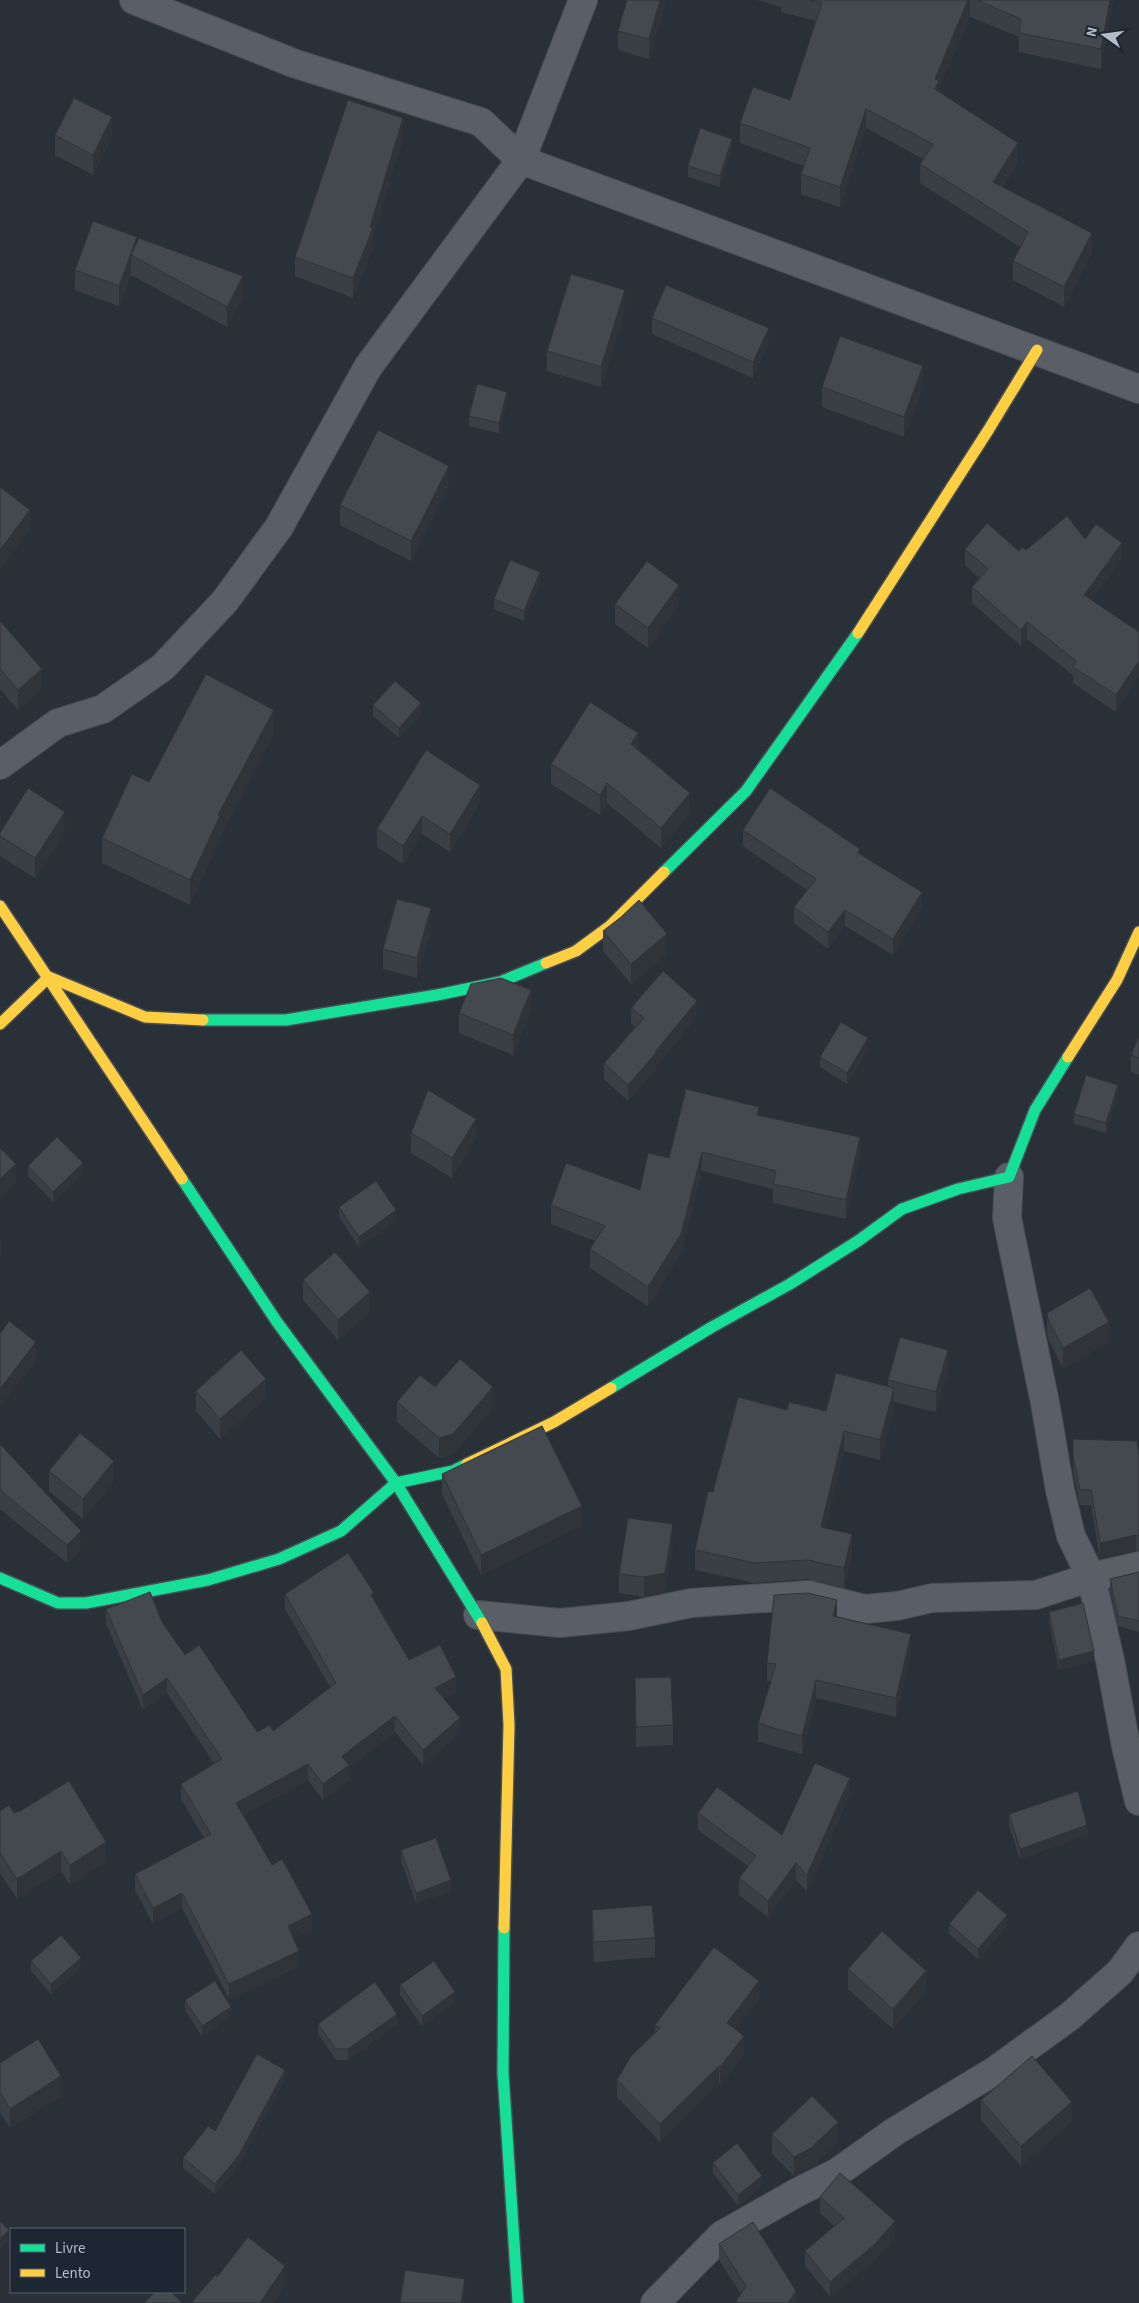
<svg xmlns="http://www.w3.org/2000/svg" width="1139" height="2303" viewBox="0 0 1139 2303" font-family="'Source Sans 3',sans-serif">
<rect width="100%" height="100%" fill="#2a3038"/>
<g fill="none" stroke-linecap="round" stroke-linejoin="round">
<g stroke="#484c53" stroke-width="30">
<g id="street">
<polyline points="134,0 296,64 481,122 521,160 1139,389"/>
<polyline points="0,765 58,723 103,709 163,667 225,601 279,527 368,367 521,160 583,0"/>
<polyline points="1009,1177 1007,1218 1045,1403 1060,1490 1071,1536 1091,1577 1110,1660 1126,1746 1139,1801"/>
<polyline points="478,1615 560,1623 629,1616 691,1603 809,1595 865,1609 897,1606 932,1598 1036,1595 1091,1577 1139,1566"/>
<polyline points="655,2303 722,2235 798,2192 838,2172 894,2132 996,2070 1069,2017 1120,1972 1139,1946"/>
</g>
</g>
<g stroke="#484c53" stroke-width="14">
<g id="fast">
<polyline points="664,872 746,791 858,633"/>
<polyline points="203,1020 286,1020 437,995 500,982 546,963"/>
<polyline points="182,1179 277,1322 396,1483 482,1623"/>
<polyline points="611,1388 712,1327 790,1284 858,1241 902,1209 958,1189 1009,1177 1035,1110 1068,1057"/>
<polyline points="0,1578 58,1603 86,1603 208,1580 279,1559 341,1531 396,1483 453,1471 467,1464"/>
<polyline points="504,1928 503,2073 518,2303"/>
</g>
</g>
<g stroke="#484c53" stroke-width="14">
<g id="slow">
<polyline points="858,633 989,429 1037,350"/>
<polyline points="0,906 182,1179"/>
<polyline points="546,963 576,951 610,926 664,872"/>
<polyline points="0,1024 49,977 145,1017 203,1020"/>
<polyline points="1068,1057 1117,980 1139,932"/>
<polyline points="467,1464 554,1422 611,1388"/>
<polyline points="482,1623 506,1669 509,1725 504,1928"/>
</g>
</g>
<use href="#street" stroke="#5a5e66" stroke-width="28"/>
<use href="#fast" stroke="#16e098" stroke-width="11"/>
<use href="#slow" stroke="#ffcf43" stroke-width="11"/>
</g>
<g fill="#3a3f45">
<polygon points="627,0 666,0 649,59 618,50 618,31"/>
<polygon points="757,0 1113,0 1101,69 1019,52 1019,37 970,17 939,88 939,91 1018,162 1003,187 1092,252 1064,307 1013,280 1013,261 1020,247 920,183 920,164 923,159 866,128 840,207 801,194 801,174 804,166 740,143 740,123 790,100 816,21 781,12 781,7"/>
<polygon points="55,135 112,137 93,175 55,155"/>
<polygon points="403,138 373,237 373,248 353,298 295,276 295,257"/>
<polygon points="732,149 720,187 688,177 688,166"/>
<polygon points="137,241 243,296 227,327 131,275 131,274 119,306 75,290 75,270"/>
<polygon points="625,310 601,387 547,371 547,351"/>
<polygon points="652,318 769,343 753,378 652,334"/>
<polygon points="923,386 904,437 822,407 822,387"/>
<polygon points="507,402 499,433 469,426 469,416"/>
<polygon points="449,486 411,561 340,525 340,505"/>
<polygon points="1085,539 1122,559 1092,600 1139,632 1116,712 1073,683 1073,675 1027,639 1021,646 972,603 972,587 979,578 965,565 965,549 1026,550"/>
<polygon points="540,582 524,621 494,609 494,599"/>
<polygon points="615,604 679,605 648,648 615,624"/>
<polygon points="0,621 42,688 18,710 0,689"/>
<polygon points="373,705 421,714 399,738 373,716"/>
<polygon points="274,734 220,837 220,840 190,905 102,863 102,838 149,782"/>
<polygon points="426,750 480,803 450,852 422,834 403,864 377,847 377,829"/>
<polygon points="638,750 690,813 661,848 607,803 600,815 551,784 551,764"/>
<polygon points="743,830 860,853 922,908 893,955 845,926 828,949 794,923 794,907 807,890 743,846"/>
<polygon points="65,832 35,878 0,856 0,833"/>
<polygon points="431,928 417,978 383,969 383,949"/>
<polygon points="603,931 667,954 631,984 603,951"/>
<polygon points="631,1008 697,1017 656,1066 656,1069 628,1101 604,1079 604,1063 635,1027 631,1024"/>
<polygon points="531,1010 513,1055 459,1033 459,1013"/>
<polygon points="1139,1036 1139,1075 1131,1072 1131,1055"/>
<polygon points="868,1049 847,1084 820,1067 820,1057"/>
<polygon points="1118,1095 1106,1133 1074,1124 1074,1114"/>
<polygon points="759,1116 860,1156 846,1219 773,1203 773,1189 702,1171 681,1253 648,1306 590,1268 590,1249 595,1241 551,1224 551,1205 640,1190 669,1158"/>
<polygon points="411,1133 476,1139 452,1178 411,1153"/>
<polygon points="28,1166 83,1173 53,1202 28,1176"/>
<polygon points="339,1207 396,1221 359,1247 339,1217"/>
<polygon points="303,1280 370,1312 338,1340 303,1300"/>
<polygon points="1047,1313 1109,1342 1063,1368 1048,1339 1047,1333"/>
<polygon points="948,1370 936,1412 894,1402 894,1408 880,1460 844,1451 825,1528 852,1554 844,1588 808,1579 755,1583 695,1570 695,1550 713,1492 787,1410 826,1411 888,1386 888,1380"/>
<polygon points="435,1387 493,1407 453,1454 439,1458 397,1422 397,1402"/>
<polygon points="196,1391 266,1398 220,1439 196,1411"/>
<polygon points="0,1444 81,1549 67,1563 0,1509"/>
<polygon points="1139,1455 1139,1551 1136,1551 1100,1559 1091,1505 1080,1505 1073,1471 1073,1456"/>
<polygon points="49,1471 114,1481 83,1519 49,1491"/>
<polygon points="442,1474 582,1526 481,1575 442,1494"/>
<polygon points="673,1544 665,1592 644,1597 619,1593 619,1574"/>
<polygon points="1139,1572 1139,1632 1118,1626 1110,1589 1110,1579"/>
<polygon points="285,1594 374,1600 409,1660 456,1692 444,1699 460,1733 423,1765 395,1732 349,1767 349,1780 323,1800 308,1780 243,1815 272,1865 312,1930 294,1938 299,1966 229,1999 182,1908 153,1924 135,1890 135,1874 204,1838 181,1799 181,1784 214,1763 167,1693 143,1710 106,1624 106,1609 162,1622 185,1655 257,1732 273,1731 330,1687 285,1609"/>
<polygon points="1049,1612 1094,1661 1059,1670 1049,1622"/>
<polygon points="837,1617 911,1652 896,1717 816,1698 802,1754 763,1743 763,1742 758,1742 758,1724 771,1681 767,1681 767,1663"/>
<polygon points="635,1678 673,1725 673,1745 636,1747"/>
<polygon points="850,1795 807,1891 796,1880 768,1917 739,1895 739,1878 748,1866 698,1830 698,1813 782,1835"/>
<polygon points="0,1811 14,1813 106,1862 70,1885 61,1871 17,1899 0,1873"/>
<polygon points="1009,1814 1087,1835 1020,1859 1009,1825"/>
<polygon points="401,1850 451,1891 416,1903 401,1861"/>
<polygon points="592,1910 655,1938 655,1957 594,1962 592,1930"/>
<polygon points="949,1924 1007,1925 978,1959 949,1934"/>
<polygon points="31,1961 81,1968 51,1994 31,1971"/>
<polygon points="848,1969 926,1991 893,2029 848,1989"/>
<polygon points="400,1985 455,2002 422,2026 400,1995"/>
<polygon points="759,1999 735,2030 744,2054 720,2085 719,2083 660,2142 617,2097 617,2080 655,2033 655,2025"/>
<polygon points="185,2000 231,2017 202,2036 185,2010"/>
<polygon points="318,2024 397,2024 348,2060 336,2060 318,2034"/>
<polygon points="0,2063 61,2096 10,2128 0,2112"/>
<polygon points="285,2080 239,2165 215,2194 183,2168 183,2158 215,2131"/>
<polygon points="981,2100 1072,2121 1021,2166 981,2120"/>
<polygon points="772,2134 838,2142 811,2168 794,2176 772,2154"/>
<polygon points="713,2163 762,2186 738,2206 713,2173"/>
<polygon points="820,2197 895,2237 875,2260 830,2297 805,2266 805,2251 834,2226 820,2213"/>
<polygon points="719,2244 796,2303 736,2303 736,2301 741,2294 719,2260"/>
</g>
<g fill="#303338">
<polygon points="660,0 666,0 649,59 649,39"/>
<polygon points="968,0 970,0 970,17 939,88 939,101 935,108 935,79"/>
<polygon points="1110,0 1113,0 1101,69 1101,49"/>
<polygon points="866,109 866,128 840,207 840,187"/>
<polygon points="112,117 112,137 93,175 93,155"/>
<polygon points="403,118 403,138 373,237 373,248 353,298 353,278 370,227"/>
<polygon points="732,139 732,149 720,187 720,176"/>
<polygon points="1018,143 1018,162 993,202 993,182"/>
<polygon points="1092,233 1092,252 1064,307 1064,287"/>
<polygon points="137,237 137,257 131,255 131,274 119,306 119,286"/>
<polygon points="243,276 243,296 227,327 227,307"/>
<polygon points="625,290 625,310 601,387 601,367"/>
<polygon points="769,328 769,343 753,378 753,362"/>
<polygon points="923,366 923,386 904,437 904,417"/>
<polygon points="507,392 507,402 499,433 499,423"/>
<polygon points="449,466 449,486 411,561 411,541"/>
<polygon points="30,510 30,530 0,570 0,550"/>
<polygon points="1122,543 1122,559 1084,612 1084,595"/>
<polygon points="540,572 540,582 524,621 524,611"/>
<polygon points="679,585 679,605 648,648 648,628"/>
<polygon points="1027,622 1027,639 1021,646 1021,630"/>
<polygon points="1139,661 1139,677 1116,712 1116,695"/>
<polygon points="42,669 42,688 18,710 18,690"/>
<polygon points="421,703 421,714 399,738 399,728"/>
<polygon points="274,710 274,734 220,837 220,840 190,905 190,880 218,815"/>
<polygon points="638,733 638,752 631,744"/>
<polygon points="607,783 607,803 600,815 600,795"/>
<polygon points="480,785 480,803 450,852 450,834"/>
<polygon points="690,793 690,813 661,848 661,828"/>
<polygon points="65,812 65,832 35,878 35,858"/>
<polygon points="422,816 422,834 403,864 403,846"/>
<polygon points="922,892 922,908 893,955 893,939"/>
<polygon points="431,908 431,928 417,978 417,958"/>
<polygon points="845,910 845,926 828,949 828,932"/>
<polygon points="667,934 667,954 631,984 631,964"/>
<polygon points="531,990 531,1010 513,1055 513,1035"/>
<polygon points="697,1001 697,1017 656,1066 656,1069 628,1101 628,1085"/>
<polygon points="868,1038 868,1049 847,1084 847,1073"/>
<polygon points="1118,1085 1118,1095 1106,1133 1106,1123"/>
<polygon points="476,1119 476,1139 452,1178 452,1158"/>
<polygon points="860,1137 860,1156 846,1219 846,1200"/>
<polygon points="702,1152 702,1171 681,1253 648,1306 648,1287"/>
<polygon points="83,1163 83,1173 53,1202 53,1192"/>
<polygon points="16,1164 16,1183 0,1198 0,1179"/>
<polygon points="396,1210 396,1221 359,1247 359,1237"/>
<polygon points="2,1238 2,1256 0,1257 0,1239"/>
<polygon points="370,1292 370,1312 338,1340 338,1320"/>
<polygon points="1109,1322 1109,1342 1063,1368 1063,1348"/>
<polygon points="36,1342 36,1361 0,1407 0,1389"/>
<polygon points="948,1350 948,1370 936,1412 936,1392"/>
<polygon points="266,1379 266,1398 220,1439 220,1419"/>
<polygon points="493,1387 493,1407 453,1454 439,1458 439,1438"/>
<polygon points="894,1388 894,1408 880,1460 880,1440"/>
<polygon points="844,1431 844,1451 821,1547 821,1527"/>
<polygon points="114,1461 114,1481 83,1519 83,1499"/>
<polygon points="582,1506 582,1526 481,1575 481,1555"/>
<polygon points="673,1524 673,1544 665,1592 644,1597 644,1577"/>
<polygon points="81,1531 81,1549 67,1563 67,1545"/>
<polygon points="852,1534 852,1554 844,1588 844,1568"/>
<polygon points="1136,1535 1136,1551 1100,1559 1100,1543"/>
<polygon points="837,1600 837,1618 833,1616"/>
<polygon points="911,1634 911,1652 896,1717 896,1698"/>
<polygon points="1094,1651 1094,1661 1059,1670 1059,1660"/>
<polygon points="456,1677 456,1692 435,1704 435,1688"/>
<polygon points="167,1678 167,1693 143,1710 143,1695"/>
<polygon points="816,1680 816,1698 802,1754 802,1736"/>
<polygon points="395,1716 395,1732 349,1767 349,1780 323,1800 323,1784 342,1756"/>
<polygon points="460,1718 460,1733 423,1765 423,1750"/>
<polygon points="308,1764 308,1780 236,1819 236,1803"/>
<polygon points="850,1778 850,1795 807,1891 807,1875"/>
<polygon points="1087,1825 1087,1835 1020,1859 1020,1849"/>
<polygon points="106,1842 106,1862 70,1885 70,1865"/>
<polygon points="61,1851 61,1871 17,1899 17,1879"/>
<polygon points="796,1863 796,1880 768,1917 768,1901"/>
<polygon points="451,1880 451,1891 416,1903 416,1893"/>
<polygon points="182,1893 182,1908 153,1924 153,1908"/>
<polygon points="312,1914 312,1930 288,1941 288,1926"/>
<polygon points="1007,1915 1007,1925 978,1959 978,1949"/>
<polygon points="299,1951 299,1966 229,1999 229,1984"/>
<polygon points="81,1958 81,1968 51,1994 51,1984"/>
<polygon points="926,1971 926,1991 893,2029 893,2009"/>
<polygon points="759,1981 759,1999 727,2041 727,2023"/>
<polygon points="455,1992 455,2002 422,2026 422,2016"/>
<polygon points="231,2007 231,2017 202,2036 202,2026"/>
<polygon points="397,2014 397,2024 348,2060 348,2049"/>
<polygon points="744,2036 744,2054 720,2085 720,2067"/>
<polygon points="719,2066 719,2083 660,2142 660,2124"/>
<polygon points="285,2070 285,2080 239,2165 215,2194 215,2184"/>
<polygon points="61,2076 61,2096 10,2128 10,2109"/>
<polygon points="1072,2102 1072,2121 1021,2166 1021,2146"/>
<polygon points="838,2122 838,2142 811,2168 794,2176 794,2157"/>
<polygon points="762,2176 762,2186 738,2206 738,2195"/>
<polygon points="895,2221 895,2237 875,2260 830,2297 830,2282"/>
<polygon points="9,2230 9,2240 0,2249 0,2239"/>
<polygon points="285,2266 285,2286 274,2303 260,2303"/>
<polygon points="465,2279 465,2296 464,2303 461,2303"/>
<polygon points="796,2291 796,2303 788,2303"/>
</g>
<g fill="#444950" stroke="#303338">
<polygon points="627,0 660,0 649,39 618,31"/>
<polygon points="809,0 968,0 935,79 939,81 935,89 1018,143 993,182 1092,233 1064,287 1013,261 1028,232 920,164 933,144 866,109 840,187 801,174 810,148 740,123 753,87 790,100 822,3"/>
<polygon points="977,0 1110,0 1101,49 1019,33 1021,19"/>
<polygon points="74,98 112,117 93,155 55,135"/>
<polygon points="348,100 403,118 370,227 373,228 353,278 295,257"/>
<polygon points="700,128 732,139 720,176 688,166"/>
<polygon points="93,221 137,237 119,286 75,270"/>
<polygon points="139,238 243,276 227,307 131,255"/>
<polygon points="571,274 625,290 601,367 547,351"/>
<polygon points="666,285 769,328 753,362 652,318"/>
<polygon points="840,336 923,366 904,417 822,387"/>
<polygon points="477,384 507,392 499,423 469,416"/>
<polygon points="378,430 449,466 411,541 340,505"/>
<polygon points="0,487 30,510 0,550"/>
<polygon points="1067,516 1085,539 1096,524 1122,543 1084,595 1139,632 1139,661 1116,695 1073,667 1076,661 1027,622 1021,630 972,587 988,569 965,549 987,523 1019,551 1022,547 1026,550"/>
<polygon points="510,560 540,572 524,611 494,599"/>
<polygon points="647,561 679,585 648,628 615,604"/>
<polygon points="0,621 42,669 18,690 0,669"/>
<polygon points="206,674 274,710 218,815 220,816 190,880 102,838 132,774 149,782"/>
<polygon points="395,681 421,703 399,728 373,705"/>
<polygon points="590,702 638,733 631,744 690,793 661,828 607,783 600,795 551,764"/>
<polygon points="426,750 480,785 450,834 422,816 403,846 377,829"/>
<polygon points="28,788 65,812 35,858 0,836 0,833"/>
<polygon points="770,788 860,849 858,853 922,892 893,939 845,910 828,932 794,907 816,879 743,830"/>
<polygon points="397,899 431,908 417,958 383,949"/>
<polygon points="639,900 667,934 631,964 603,931 621,917"/>
<polygon points="663,971 697,1001 655,1052 656,1053 628,1085 604,1063 644,1018 631,1008"/>
<polygon points="501,978 531,990 513,1035 459,1013 471,984"/>
<polygon points="841,1022 868,1038 847,1073 820,1057"/>
<polygon points="1139,1036 1139,1058 1131,1055"/>
<polygon points="1086,1075 1118,1085 1106,1123 1074,1114"/>
<polygon points="686,1089 759,1107 757,1115 860,1137 846,1200 773,1184 776,1171 702,1152 681,1234 648,1287 590,1249 605,1226 551,1205 566,1163 640,1190 648,1153 669,1158"/>
<polygon points="428,1090 476,1119 452,1158 411,1133"/>
<polygon points="57,1137 83,1163 53,1192 28,1166"/>
<polygon points="0,1148 16,1164 0,1179"/>
<polygon points="376,1181 396,1210 359,1237 339,1207"/>
<polygon points="335,1252 370,1292 338,1320 303,1280"/>
<polygon points="1090,1288 1109,1322 1063,1348 1048,1319 1047,1313"/>
<polygon points="9,1321 36,1342 0,1389 0,1334"/>
<polygon points="900,1337 948,1350 936,1392 888,1380"/>
<polygon points="241,1350 266,1379 220,1419 196,1391"/>
<polygon points="460,1359 493,1387 453,1434 439,1438 397,1402 420,1375 435,1387"/>
<polygon points="836,1373 894,1388 880,1440 844,1431 821,1527 852,1534 844,1568 808,1560 755,1563 695,1550 708,1491 713,1492 738,1397 787,1410 789,1402 826,1411"/>
<polygon points="542,1426 582,1506 481,1555 442,1474"/>
<polygon points="80,1433 114,1461 83,1499 49,1471"/>
<polygon points="1073,1439 1137,1441 1139,1455 1139,1536 1136,1535 1100,1543 1091,1490 1080,1490 1073,1456"/>
<polygon points="0,1444 81,1531 67,1545 0,1490"/>
<polygon points="628,1518 673,1524 665,1573 644,1577 619,1574"/>
<polygon points="348,1553 374,1593 371,1595 409,1660 440,1645 456,1677 435,1688 460,1718 423,1750 395,1716 342,1756 349,1765 323,1784 308,1764 236,1803 272,1865 282,1859 312,1914 288,1926 299,1951 229,1984 182,1893 153,1908 135,1874 211,1834 181,1784 222,1759 167,1678 143,1695 106,1609 150,1592 162,1622 185,1655 199,1645 257,1732 270,1725 273,1731 336,1683 285,1594"/>
<polygon points="1139,1572 1139,1621 1118,1616 1110,1579"/>
<polygon points="808,1593 837,1600 833,1616 911,1634 896,1698 816,1680 802,1736 763,1725 764,1723 758,1724 776,1664 767,1663 774,1595"/>
<polygon points="1083,1603 1094,1651 1059,1660 1049,1612"/>
<polygon points="671,1677 673,1725 636,1727 635,1678"/>
<polygon points="815,1763 850,1778 807,1875 796,1863 768,1901 739,1878 756,1856 698,1813 717,1787 782,1835"/>
<polygon points="69,1781 106,1842 70,1865 61,1851 17,1879 0,1853 0,1811 9,1805 14,1813 20,1811"/>
<polygon points="1078,1791 1087,1825 1020,1849 1009,1814"/>
<polygon points="436,1838 451,1880 416,1893 401,1850"/>
<polygon points="978,1890 1007,1915 978,1949 949,1924"/>
<polygon points="652,1905 655,1938 594,1942 592,1910"/>
<polygon points="882,1931 926,1971 893,2009 848,1969"/>
<polygon points="61,1935 81,1958 51,1984 31,1961"/>
<polygon points="714,1947 759,1981 727,2023 744,2036 720,2067 719,2066 660,2124 617,2080 631,2056 660,2028 655,2025"/>
<polygon points="434,1961 455,1992 422,2016 400,1985"/>
<polygon points="215,1981 231,2007 202,2026 185,2000"/>
<polygon points="375,1982 397,2014 348,2049 336,2049 318,2024"/>
<polygon points="38,2039 61,2076 10,2109 0,2092 0,2063"/>
<polygon points="257,2054 285,2070 239,2155 215,2184 183,2158 208,2126 215,2131"/>
<polygon points="1032,2056 1072,2102 1021,2146 981,2100"/>
<polygon points="812,2096 838,2122 811,2148 794,2157 772,2134"/>
<polygon points="737,2143 762,2176 738,2195 713,2163"/>
<polygon points="840,2173 895,2221 875,2244 830,2282 805,2251 844,2218 820,2197"/>
<polygon points="0,2221 9,2230 0,2239"/>
<polygon points="753,2222 796,2291 788,2303 739,2303 736,2301 746,2286 719,2244"/>
<polygon points="248,2237 285,2266 260,2303 191,2303 215,2275 217,2277"/>
<polygon points="405,2270 465,2279 461,2303 400,2303"/>
<polygon points="155,2292 171,2292 182,2303 144,2303"/>
</g>
<rect x="10" y="2228" width="175" height="65" fill="#1d2633" stroke="#59626f"/>
<rect x="20" y="2244" width="25" height="8" fill="#16e098" stroke="#59626f"/>
<text x="55" y="2253" font-size="15" fill="#b4bcc9">Livre</text>
<rect x="20" y="2269" width="25" height="8" fill="#ffcf43" stroke="#59626f"/>
<text x="55" y="2278" font-size="15" fill="#b4bcc9">Lento</text>
<g transform="translate(1104 35) rotate(284)" stroke="#1d2633" stroke-width="4" paint-order="stroke">
<path d="M0-4L9 19L0 12L-9 19Z" fill="#b4bcc9"/>
<text y="-8" font-size="14" font-weight="bold" text-anchor="middle" fill="#b4bcc9">N</text>
</g>
</svg>
